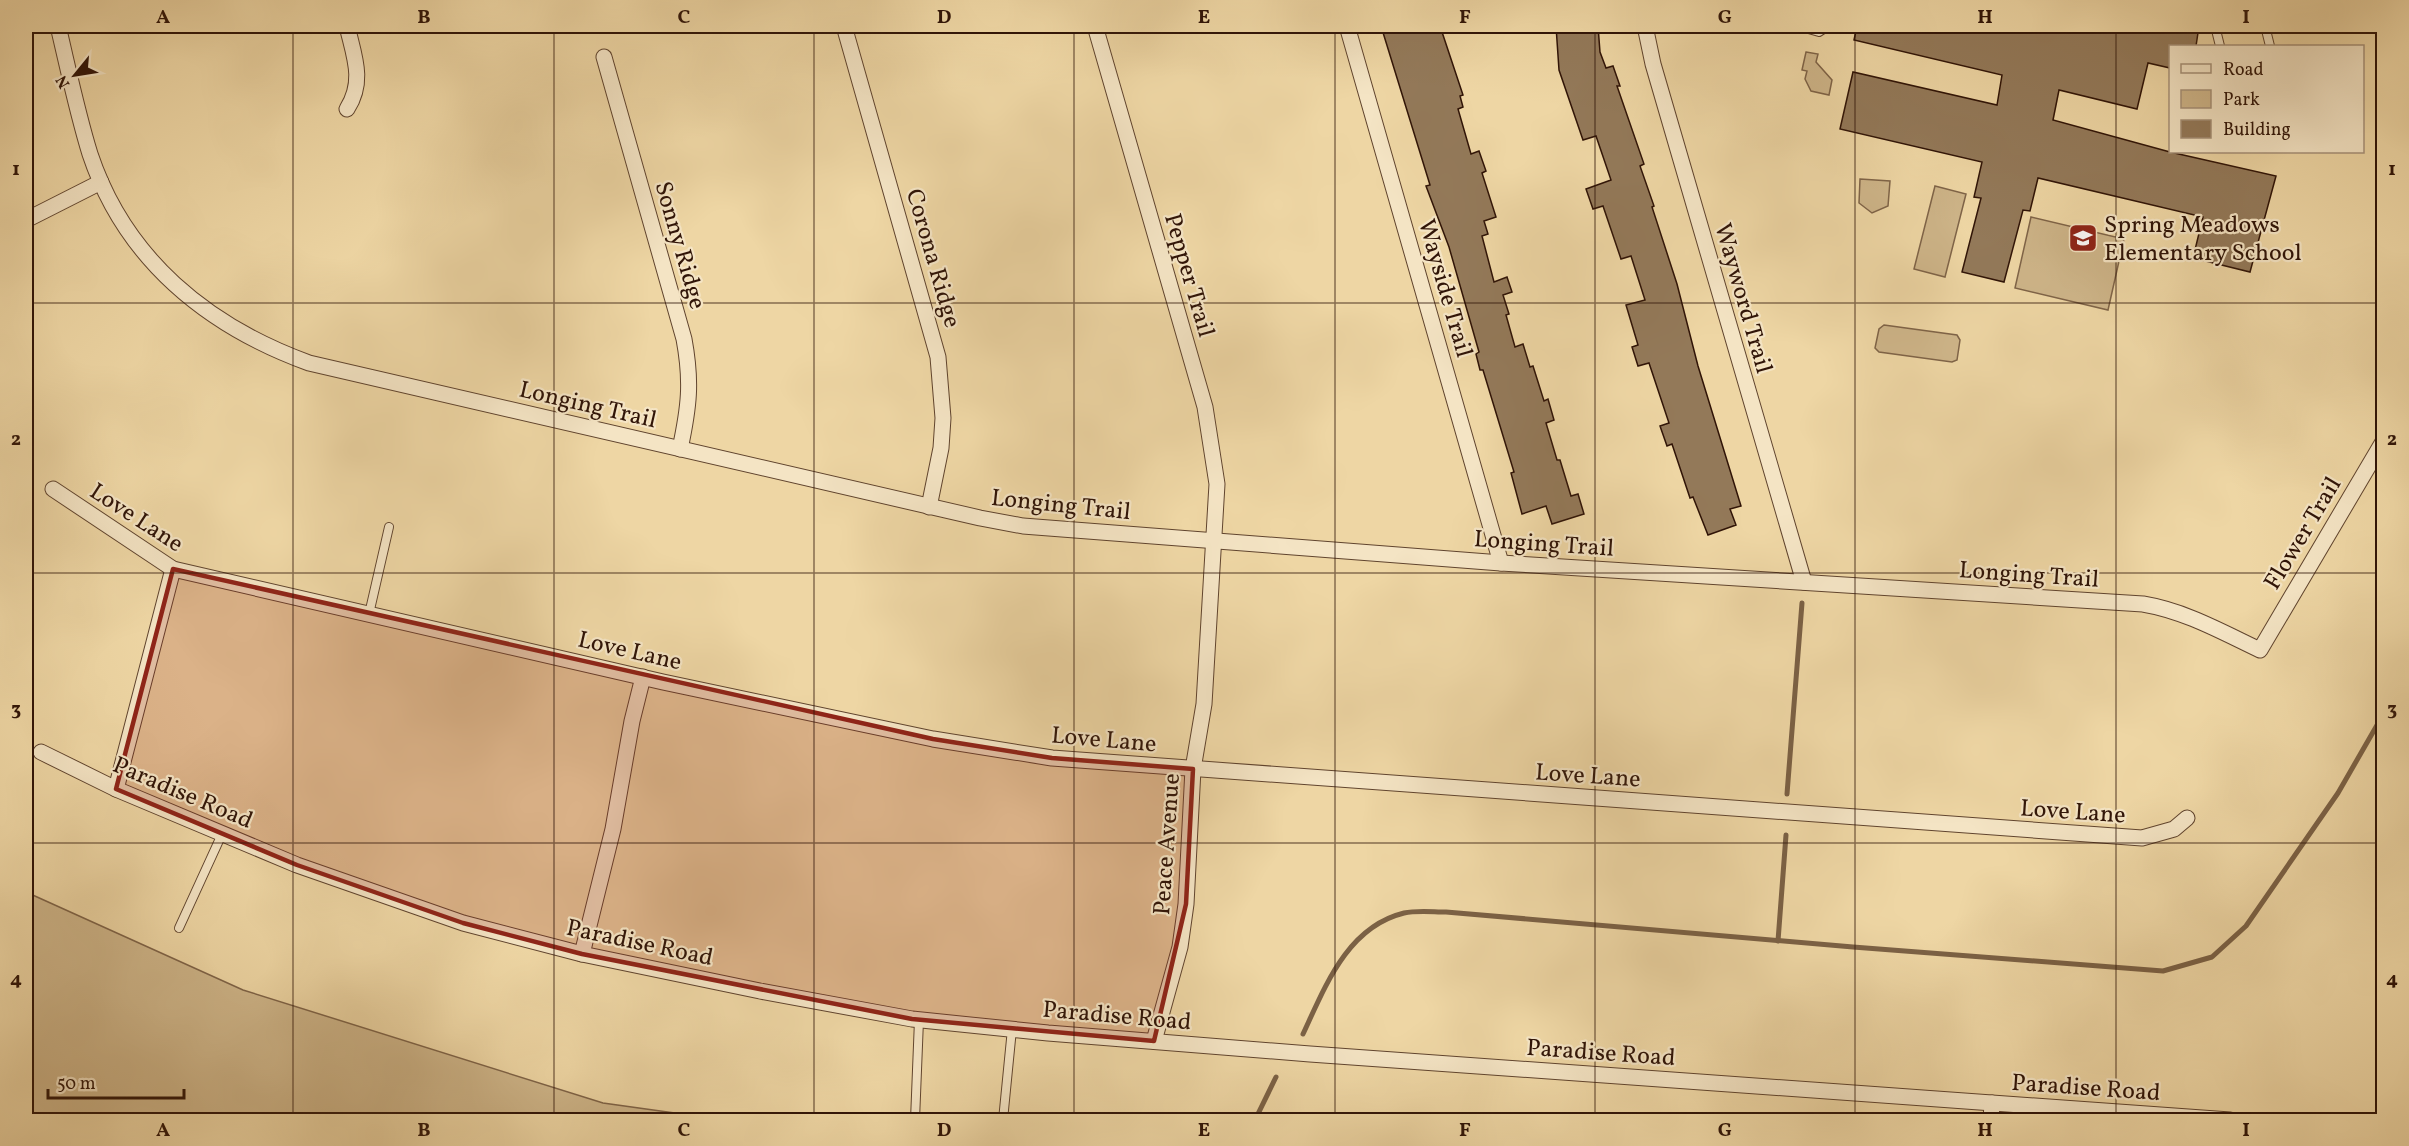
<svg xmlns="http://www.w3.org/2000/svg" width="2409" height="1146" viewBox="0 0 2409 1146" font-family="Vollkorn,serif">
<rect width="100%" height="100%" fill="#eed6a4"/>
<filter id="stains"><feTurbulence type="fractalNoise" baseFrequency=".00333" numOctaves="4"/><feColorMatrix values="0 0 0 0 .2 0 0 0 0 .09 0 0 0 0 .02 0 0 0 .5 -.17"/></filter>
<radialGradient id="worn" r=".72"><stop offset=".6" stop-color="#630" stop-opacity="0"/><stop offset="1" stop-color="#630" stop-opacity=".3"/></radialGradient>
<g fill="#ceb589" stroke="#7f6448" stroke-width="1.5">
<polygon points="1806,52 1818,54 1816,62 1832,80 1829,95 1811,91 1805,79 1807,71 1802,70"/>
<polygon points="1860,179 1890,181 1888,206 1872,213 1859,203"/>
<polygon points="1935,186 1966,194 1945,277 1914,269"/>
<polygon points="2031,217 2124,239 2108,310 2015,288"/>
<polygon points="1884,325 1957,335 1960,340 1957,360 1952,362 1879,352 1875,348 1879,329"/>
<polygon points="26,892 243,990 603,1103 725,1120 26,1120"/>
</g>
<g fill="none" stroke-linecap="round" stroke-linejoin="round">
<g stroke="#7b6145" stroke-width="5">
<polyline points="1787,794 1802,603"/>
<polyline points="1778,941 1786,835"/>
<path d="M1303 1034C1325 987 1347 927 1404 913 1417 910 1433 912 1446 912L1853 947 2163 971 2212 957 2246 926 2338 793 2384 713"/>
<polyline points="1255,1120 1276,1077"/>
</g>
</g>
<g fill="#937959" stroke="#301407" stroke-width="1.5">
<polygon points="1381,26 1428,26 1430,32 1441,29 1463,95 1460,96 1463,107 1458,109 1471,154 1479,151 1486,171 1482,173 1496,217 1484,221 1488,234 1482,236 1494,282 1507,277 1512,292 1503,295 1509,314 1506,315 1515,347 1523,344 1530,367 1533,366 1544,401 1548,399 1554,420 1546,423 1557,460 1560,460 1571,496 1578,494 1584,514 1552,524 1546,506 1522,514 1511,473 1514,472 1483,370 1480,370 1476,354 1479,352 1449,247 1426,186 1430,185"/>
<polygon points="1556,26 1598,26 1600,52 1606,68 1613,66 1620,86 1617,86 1644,164 1640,166 1654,206 1652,207 1677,284 1698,366 1741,506 1730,509 1736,525 1708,535 1693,497 1690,498 1672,444 1667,446 1660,426 1669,423 1649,363 1638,366 1632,347 1638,345 1626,305 1645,300 1631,256 1621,259 1603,206 1593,209 1586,189 1611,180 1596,136 1583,140 1559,70"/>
<polygon points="1857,26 2199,26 2196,46 2170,46 2170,68 2148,63 2137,109 2059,90 2053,120 2170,152 2276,176 2250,272 2193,258 2203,217 2038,178 2030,211 2023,210 2004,282 1962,272 1981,198 1974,197 1982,162 1840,129 1853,72 1997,105 2002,75 1854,40"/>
</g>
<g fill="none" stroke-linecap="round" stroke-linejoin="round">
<g stroke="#60442e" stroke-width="10">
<g id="service">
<polyline points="1798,26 1819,32 1828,26"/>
<polyline points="2215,26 2220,46"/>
<polyline points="2265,26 2270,46"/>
<polyline points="369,614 389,527"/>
<polyline points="179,928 222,834"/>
<polyline points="915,1120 919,1020"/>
<polyline points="1003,1120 1012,1029"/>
</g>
</g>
<g stroke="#60442e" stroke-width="17">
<g id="minor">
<path d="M58 26C68 68 77 112 90 154 125 259 207 326 309 363L980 518 1023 526 1501 563 2143 604C2185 611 2222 632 2260 650L2384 440"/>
<path d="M347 26C354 56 365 81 347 109"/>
<polyline points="844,26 938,357 943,418 941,448 929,507"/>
<polyline points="1095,26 1205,407 1217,484 1204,704 1193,769 1186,904 1180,947 1154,1041"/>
<polyline points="1347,26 1501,563"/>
<polyline points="1645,26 1653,64 1804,582"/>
<path d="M604 57 684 339C692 382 689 407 680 449"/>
<polyline points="26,220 101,182"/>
<polyline points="53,489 173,569 663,682 933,739 1052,758 2142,838 2174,829 2187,818"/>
<polyline points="41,752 116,789 297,865 463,923 582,954 760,991 912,1019 1048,1033 1310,1054 2230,1120"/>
<polyline points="116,789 173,569"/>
<polyline points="582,954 613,829 632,721 643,677"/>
<polyline points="1991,1120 1992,1103"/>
</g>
</g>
<use href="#service" stroke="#f4e4c4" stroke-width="8"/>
<use href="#minor" stroke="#f4e4c4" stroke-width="15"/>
</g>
<path fill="#8f2418" fill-opacity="0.2" stroke="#8f2418" stroke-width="4.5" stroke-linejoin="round" d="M173 569 933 739 1052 758 1193 769 1186 904 1154 1041 912 1019 582 954 463 923 297 865 116 789Z"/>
<path fill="none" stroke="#301407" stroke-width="1.5" stroke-opacity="0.55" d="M293 26V1120M554 26V1120M814 26V1120M1074 26V1120M1335 26V1120M1595 26V1120M1855 26V1120M2116 26V1120M26 303H2384M26 573H2384M26 843H2384"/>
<defs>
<g id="school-square" transform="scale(1.5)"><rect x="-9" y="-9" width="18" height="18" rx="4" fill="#8f2418" stroke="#f4e4c4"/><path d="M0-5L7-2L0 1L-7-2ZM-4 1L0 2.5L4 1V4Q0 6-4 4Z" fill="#fff"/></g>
</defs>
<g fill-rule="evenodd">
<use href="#school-square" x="2083" y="238"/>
</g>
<g text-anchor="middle" stroke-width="4.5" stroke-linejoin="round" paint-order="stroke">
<g font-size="24" fill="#301407" stroke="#f4e4c4" text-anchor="start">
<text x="2104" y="232">Spring Meadows<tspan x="2104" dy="28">Elementary School</tspan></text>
</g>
<g font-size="24" fill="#301407" stroke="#f4e4c4">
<text transform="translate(681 245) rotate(74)" y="8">Sonny Ridge</text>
<text transform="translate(934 258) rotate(74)" y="8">Corona Ridge</text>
<text transform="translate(1190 275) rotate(74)" y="8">Pepper Trail</text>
<text transform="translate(1446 288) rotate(74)" y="8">Wayside Trail</text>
<text transform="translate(1744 298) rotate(74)" y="8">Wayword Trail</text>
<text transform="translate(588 404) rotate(13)" y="8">Longing Trail</text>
<text transform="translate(1061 504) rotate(6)" y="8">Longing Trail</text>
<text transform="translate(137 517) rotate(33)" y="8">Love Lane</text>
<text transform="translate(2302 533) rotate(-59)" y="8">Flower Trail</text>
<text transform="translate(1544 543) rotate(4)" y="8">Longing Trail</text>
<text transform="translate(2029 574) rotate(4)" y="8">Longing Trail</text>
<text transform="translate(630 650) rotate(13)" y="8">Love Lane</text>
<text transform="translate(1104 739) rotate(5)" y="8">Love Lane</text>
<text transform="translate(1588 775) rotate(4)" y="8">Love Lane</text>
<text transform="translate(183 792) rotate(23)" y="8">Paradise Road</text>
<text transform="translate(2073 811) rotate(4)" y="8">Love Lane</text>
<text transform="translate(1166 844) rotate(-86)" y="8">Peace Avenue</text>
<text transform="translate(640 942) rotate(12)" y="8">Paradise Road</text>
<text transform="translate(1117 1015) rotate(5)" y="8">Paradise Road</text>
<text transform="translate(1601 1052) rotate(4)" y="8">Paradise Road</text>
<text transform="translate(2086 1087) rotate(4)" y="8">Paradise Road</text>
</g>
</g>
<rect width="2409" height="1146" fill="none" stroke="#eed6a4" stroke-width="66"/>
<rect x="2169" y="45" width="195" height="108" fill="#f4e4c4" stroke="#a69178" stroke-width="1.5"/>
<rect x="2181" y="64" width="30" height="9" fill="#f4e4c4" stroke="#a69178" stroke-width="1.5"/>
<text x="2223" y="75" font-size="18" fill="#301407">Road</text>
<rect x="2181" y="90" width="30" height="18" fill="#ceb589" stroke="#a69178" stroke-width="1.5"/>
<text x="2223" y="105" font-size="18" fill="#301407">Park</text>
<rect x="2181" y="120" width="30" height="18" fill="#937959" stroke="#a69178" stroke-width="1.5"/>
<text x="2223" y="135" font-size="18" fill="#301407">Building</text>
<g transform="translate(75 75) rotate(240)" stroke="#f4e4c4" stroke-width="4.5" paint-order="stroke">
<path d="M0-4.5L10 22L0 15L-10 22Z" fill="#301407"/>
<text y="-9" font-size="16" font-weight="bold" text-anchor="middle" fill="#301407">N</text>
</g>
<path d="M48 1089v9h136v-9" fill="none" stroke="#301407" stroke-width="3"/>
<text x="57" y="1089" font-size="18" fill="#301407" stroke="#f4e4c4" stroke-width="4.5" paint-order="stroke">50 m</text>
<rect x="33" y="33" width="2343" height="1080" fill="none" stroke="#301407" stroke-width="2"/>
<g font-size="20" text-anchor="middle" font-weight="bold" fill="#301407">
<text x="163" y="23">A</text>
<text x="424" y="23">B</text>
<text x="684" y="23">C</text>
<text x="944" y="23">D</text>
<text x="1204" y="23">E</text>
<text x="1465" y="23">F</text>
<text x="1725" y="23">G</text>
<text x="1985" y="23">H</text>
<text x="2246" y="23">I</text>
<text x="16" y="175">1</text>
<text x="2392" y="175">1</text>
<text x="16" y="445">2</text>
<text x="2392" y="445">2</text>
<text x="16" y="715">3</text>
<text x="2392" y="715">3</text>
<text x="16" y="985">4</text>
<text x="2392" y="985">4</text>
<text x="163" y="1136">A</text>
<text x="424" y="1136">B</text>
<text x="684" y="1136">C</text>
<text x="944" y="1136">D</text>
<text x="1204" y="1136">E</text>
<text x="1465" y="1136">F</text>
<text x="1725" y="1136">G</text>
<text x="1985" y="1136">H</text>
<text x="2246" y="1136">I</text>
</g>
<rect width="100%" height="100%" filter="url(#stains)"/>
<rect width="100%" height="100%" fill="url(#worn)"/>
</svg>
